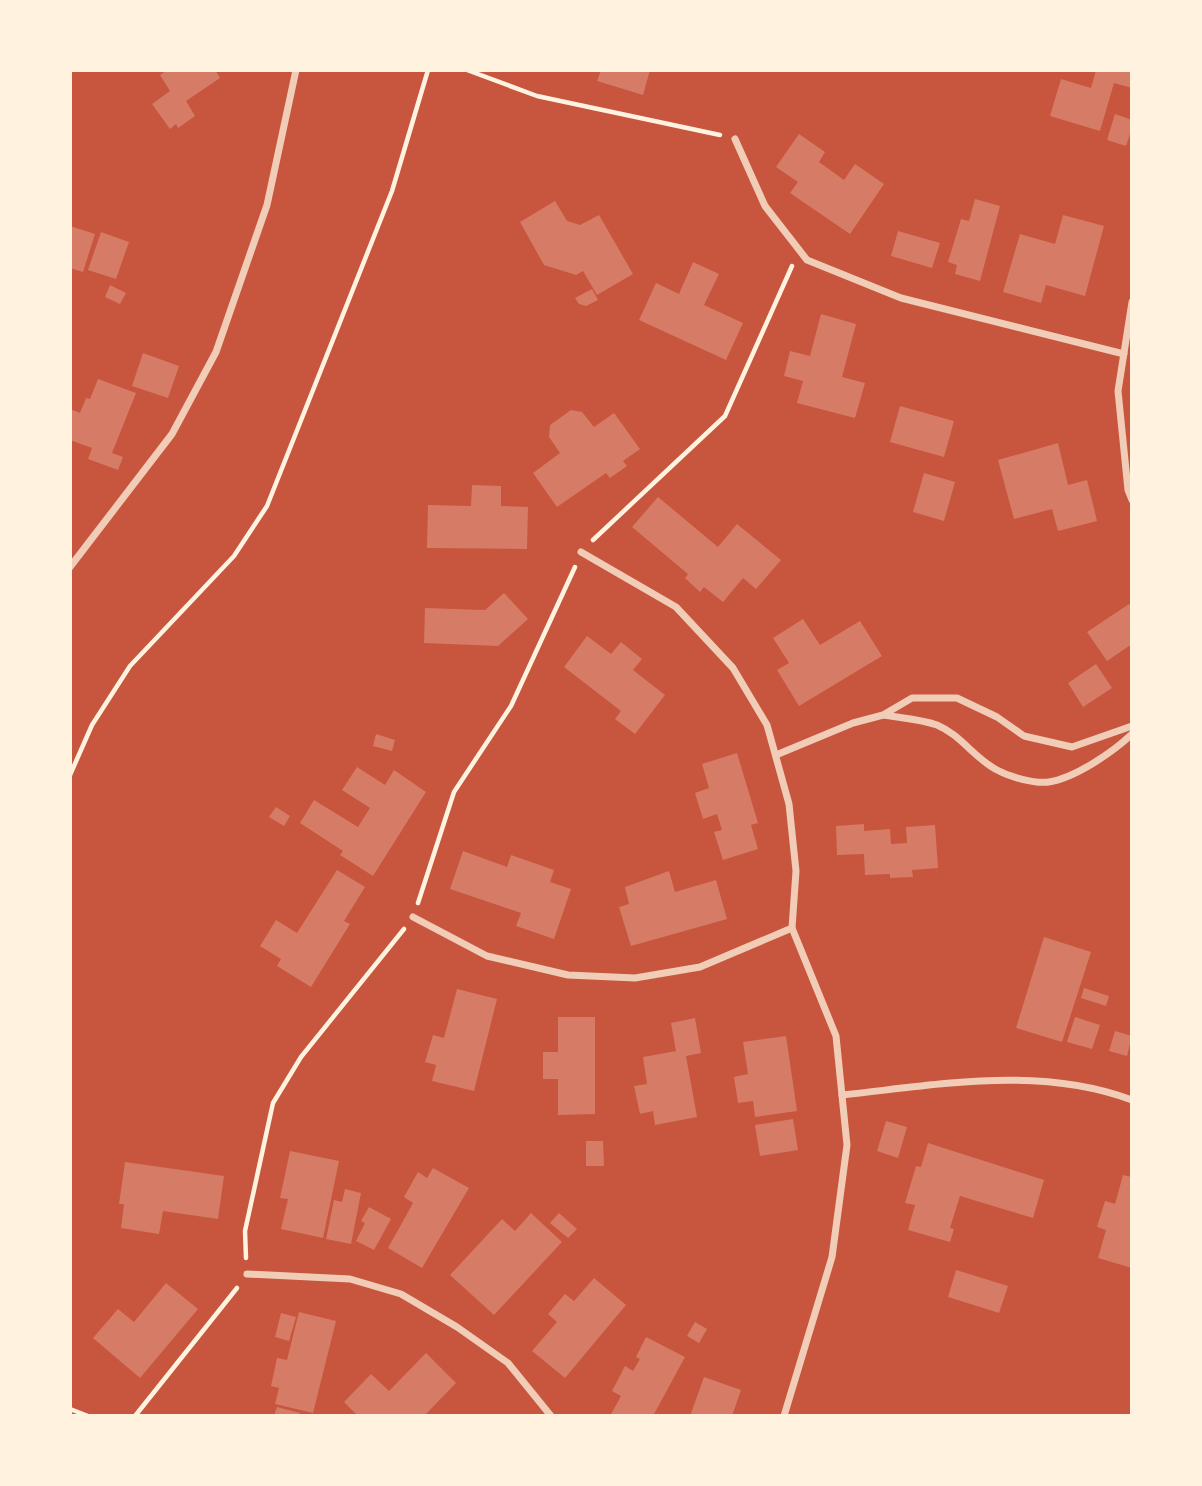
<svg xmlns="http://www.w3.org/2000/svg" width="1202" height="1486" viewBox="0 0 1202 1486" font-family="'PT Sans Narrow',sans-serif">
<rect width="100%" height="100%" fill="#c8553d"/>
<g fill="#d67c66">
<polygon points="167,70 215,70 220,78 186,101 195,116 178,128 176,124 170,129 152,104 170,91 160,75"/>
<polygon points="601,70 650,70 643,95 597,81"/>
<polygon points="1096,70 1132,70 1132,88 1114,83 1100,131 1050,116 1061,79 1091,88"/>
<polygon points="1115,114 1132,120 1132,128 1126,146 1107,140"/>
<polygon points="799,134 825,152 819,162 844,180 855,164 884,184 850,234 790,193 798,182 776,167"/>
<polygon points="975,199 1000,206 980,281 955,274 957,265 948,262 961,219 969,221"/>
<polygon points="555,201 567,221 580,225 599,215 633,274 597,295 583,271 576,275 544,265 520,222"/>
<polygon points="1063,215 1104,226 1085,296 1046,285 1041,303 1003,292 1020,234 1055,244"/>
<polygon points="70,226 95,234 83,272 70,268"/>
<polygon points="898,231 940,243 932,268 891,256"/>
<polygon points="101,232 129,242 116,279 88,270"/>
<polygon points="693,262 719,274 704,305 743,323 726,360 639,320 656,283 679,294"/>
<polygon points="110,285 126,293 120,304 105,297"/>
<polygon points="592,289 598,300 586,306 579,304 575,298"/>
<polygon points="821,314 856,324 842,377 865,383 855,418 797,403 803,381 784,376 790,351 810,356"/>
<polygon points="143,353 179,366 168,398 132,386"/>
<polygon points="98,379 136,393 112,453 123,457 118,470 88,459 92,448 70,440 70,409 80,413 86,398 90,399"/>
<polygon points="900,406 954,421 944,457 890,442"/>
<polygon points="571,410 582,412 594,427 614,413 640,449 623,461 627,466 610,478 606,473 557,507 533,473 560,453 549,437 550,425"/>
<polygon points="1058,443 1068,485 1087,480 1097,521 1058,531 1052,509 1014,519 998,460"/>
<polygon points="924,473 955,482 944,521 913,512"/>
<polygon points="472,485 501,486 501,506 528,507 527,549 427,548 428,505 471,506"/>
<polygon points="658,497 718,547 737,524 781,560 756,589 743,578 723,602 704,587 700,592 685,578 688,574 632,527"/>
<polygon points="504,593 528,619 498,646 424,643 425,608 485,610"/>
<polygon points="1129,604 1132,608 1132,644 1107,661 1087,632"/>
<polygon points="803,619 820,645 860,621 882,656 799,706 777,670 789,663 773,638"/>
<polygon points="587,636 611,654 621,642 642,659 633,670 665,695 635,734 615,719 621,711 564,667"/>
<polygon points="1096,664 1112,688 1083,707 1068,683"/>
<polygon points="376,734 395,740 392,751 373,746"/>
<polygon points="737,753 758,823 751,825 758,849 723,860 714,832 722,830 717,814 703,819 695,793 709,788 702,764"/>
<polygon points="357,767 385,785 394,770 426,792 373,876 340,855 343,851 300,823 314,800 358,827 370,808 342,790"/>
<polygon points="276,807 290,816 284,826 269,817"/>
<polygon points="864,824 864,831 890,829 891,844 907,843 906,827 935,825 938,868 912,870 913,877 890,878 890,874 865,875 864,854 837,855 836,826"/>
<polygon points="463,851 507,867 511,855 554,870 550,882 571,889 554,939 516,926 521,913 450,889"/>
<polygon points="337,870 365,887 344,921 350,924 311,987 277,966 281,959 260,946 276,920 297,933"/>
<polygon points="669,871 675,892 716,880 727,919 631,946 619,907 629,904 625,887"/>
<polygon points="1044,937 1091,952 1062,1042 1016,1028"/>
<polygon points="1084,988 1109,996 1106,1006 1081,998"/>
<polygon points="457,989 497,999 474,1091 432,1081 436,1065 425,1062 433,1035 444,1038"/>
<polygon points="558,1017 595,1017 595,1114 558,1115 558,1079 543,1079 543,1052 558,1052"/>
<polygon points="1075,1017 1100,1025 1092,1049 1067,1042"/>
<polygon points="695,1018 701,1053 686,1056 697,1117 655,1125 653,1111 640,1114 634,1086 647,1084 643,1057 676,1051 671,1023"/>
<polygon points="1115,1031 1132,1036 1127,1056 1109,1051"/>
<polygon points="786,1036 797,1111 755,1117 753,1101 738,1103 734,1077 748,1074 743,1042"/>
<polygon points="793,1119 798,1150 760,1156 755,1125"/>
<polygon points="886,1121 907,1127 898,1158 877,1151"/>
<polygon points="586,1141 603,1141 604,1166 586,1166"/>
<polygon points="928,1143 1044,1180 1033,1218 960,1196 950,1228 954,1229 950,1242 908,1230 915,1205 905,1203 916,1166 921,1167"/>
<polygon points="290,1151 339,1161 323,1238 281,1229 288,1199 280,1198"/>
<polygon points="125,1162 224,1176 218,1219 163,1211 159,1234 121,1228 124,1204 119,1204"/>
<polygon points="433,1168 469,1188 422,1268 388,1248 413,1203 404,1197 418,1172 427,1178"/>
<polygon points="1123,1175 1132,1177 1132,1268 1098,1258 1106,1230 1097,1227 1105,1201 1115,1204"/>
<polygon points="345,1189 361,1193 351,1244 326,1239 334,1200 342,1202"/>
<polygon points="369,1207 391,1219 374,1250 356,1241 365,1223 361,1221"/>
<polygon points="531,1213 562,1242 494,1315 450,1275 502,1219 515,1231"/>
<polygon points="559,1213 577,1229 568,1238 550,1223"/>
<polygon points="956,1270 1008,1286 999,1313 948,1297"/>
<polygon points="594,1278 626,1305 565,1378 532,1351 557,1322 548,1314 565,1294 574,1301"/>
<polygon points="166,1283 198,1309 140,1378 93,1338 118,1309 134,1322"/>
<polygon points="299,1312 336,1321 313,1413 275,1404 279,1388 271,1386 277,1358 287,1360"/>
<polygon points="281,1313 296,1317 289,1341 275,1337"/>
<polygon points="695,1322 707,1329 699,1343 687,1336"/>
<polygon points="646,1337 685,1357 653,1416 610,1416 621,1396 612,1391 625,1366 633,1371 640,1359 636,1357"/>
<polygon points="426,1353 456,1383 424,1416 358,1416 344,1402 371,1374 389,1391"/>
<polygon points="704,1377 741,1390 732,1416 690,1416"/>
<polygon points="277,1407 300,1413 299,1416 274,1416"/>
</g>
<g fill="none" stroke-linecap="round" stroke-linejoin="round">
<g stroke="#fff3e0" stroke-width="4.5">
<polyline points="467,70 537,96 720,135"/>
<polyline points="593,540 725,416 792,266"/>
<polyline points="70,775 92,725 130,666 234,556 267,506 392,191 428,70"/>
<polyline points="418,903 454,792 511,706 575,567"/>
<polyline points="246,1258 245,1231 273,1103 301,1057 404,929"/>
<polyline points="70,1409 88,1416"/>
<polyline points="135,1416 237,1288"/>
</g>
<g stroke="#f1ccb7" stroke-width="7">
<polyline points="735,139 765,206 807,260 901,298 1124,354"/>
<polyline points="1132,302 1118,391 1128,490 1132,500"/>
<polyline points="581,552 676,607 733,668 767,725 789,804 796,871 792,928 836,1036 847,1145 832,1257 784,1416"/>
<polyline points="70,567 172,434 216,352 267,205 296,70"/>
<path d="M884 715C900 718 920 719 937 725 961 735 974 758 997 770 1010 777 1034 784 1049 782 1075 778 1113 752 1132 734"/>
<polyline points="776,755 853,723 883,715 912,698 957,698 997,717 1024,736 1072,747 1132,726"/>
<polyline points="413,917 487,956 568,975 635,978 700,967 792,928"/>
<path d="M842 1095C938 1085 1039 1065 1132 1100"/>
<polyline points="247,1274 350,1279 401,1294 457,1327 508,1363 551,1416"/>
</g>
</g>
<rect width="1202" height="1486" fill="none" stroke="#fff3e0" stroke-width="144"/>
</svg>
